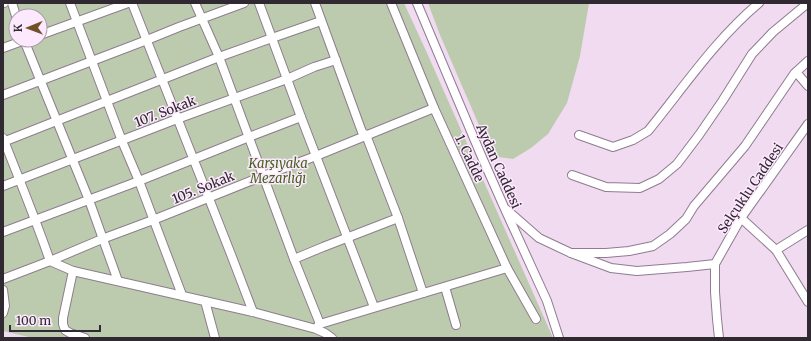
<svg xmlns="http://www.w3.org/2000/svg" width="811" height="341" viewBox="0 0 811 341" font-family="Merriweather,serif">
<rect width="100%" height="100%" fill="#f0dbf1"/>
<g fill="#bccbae" fill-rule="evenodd">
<path d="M3 3H404L427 53 553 338H33L3 331ZM16 16H40V40H16Z"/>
<polygon points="428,3 589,3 580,56 567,103 548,134 531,148 513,159 498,157 488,146 440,35"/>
</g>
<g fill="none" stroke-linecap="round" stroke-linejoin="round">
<g stroke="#8f7c90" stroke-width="10">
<g id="minor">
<polyline points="3,3 4,3"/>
<polyline points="12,3 16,16"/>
<polyline points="70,3 122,141 139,181 182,295"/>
<polyline points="132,3 232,257 253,312"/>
<polyline points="195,3 219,57 294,259 320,324"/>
<polyline points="259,3 301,117 374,307"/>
<polyline points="315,3 362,132 366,135 398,218 423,293"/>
<polyline points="391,3 434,108 507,268 536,319"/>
<polyline points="417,3 481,155 504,207 547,301 559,338"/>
<polyline points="40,35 128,3"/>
<polyline points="24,40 89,200 118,281"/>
<polyline points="3,48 25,40"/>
<polyline points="796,72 808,86"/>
<polyline points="3,95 147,40 179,27 244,3"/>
<path d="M579 135 613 147 633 140 648 131C684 87 715 40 759 3"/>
<path d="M3 138C19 179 36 220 50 261L73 271 253 312 316 329 325 333 332 338"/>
<polyline points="3,142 219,57 272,38 321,21"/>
<polyline points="572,175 606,187 640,188 659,179 677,164 699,135 723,100 752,54 773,32 808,3"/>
<polyline points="3,186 177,119 287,79 314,67 336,60"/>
<polyline points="507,210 539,238 571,253 611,268 637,271 687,267 715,264"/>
<polyline points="741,218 776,250 808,302"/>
<polyline points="3,232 139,181 249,137 301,117"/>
<polyline points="776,250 808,230"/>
<polyline points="571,253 606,253 629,251 653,246 670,234 686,219 694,206 745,146 794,74 808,61"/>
<polyline points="294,259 323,247 398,218"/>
<polyline points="73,271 63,318 63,324 65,330 70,333 85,338"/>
<polyline points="3,279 50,261 102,239 153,220 263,176 316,156 434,108"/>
<polyline points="445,287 456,325"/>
<polyline points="3,290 5,306 3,313"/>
<polyline points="205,301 215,338"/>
<polyline points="317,327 320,324 507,268"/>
<polyline points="719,338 717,319 715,292 715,264 741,218 808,124"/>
</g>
</g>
<use href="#minor" stroke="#fff" stroke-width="8"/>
</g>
<g text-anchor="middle" stroke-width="3" stroke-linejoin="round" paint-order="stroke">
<g font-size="13" fill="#312931" stroke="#fde9fe">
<text transform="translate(165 111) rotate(-21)" y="5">107. Sokak</text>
<text transform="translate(470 158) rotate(65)" y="5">1. Cadde</text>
<text transform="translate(499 166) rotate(66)" y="5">Aydan Caddesi</text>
<text transform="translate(203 187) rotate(-22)" y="5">105. Sokak</text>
<text transform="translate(750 188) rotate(-56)" y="5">Selçuklu Caddesi</text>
</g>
<g font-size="13" font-style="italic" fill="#46631f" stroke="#fde9fe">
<text x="278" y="168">Karşıyaka<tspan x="278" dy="15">Mezarlığı</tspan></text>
</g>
</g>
<rect width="811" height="341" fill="none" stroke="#312931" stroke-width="8"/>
<g transform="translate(28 28) rotate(269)"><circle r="19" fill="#fde9fe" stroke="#ab9cac"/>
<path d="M0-3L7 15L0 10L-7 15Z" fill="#725128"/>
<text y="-6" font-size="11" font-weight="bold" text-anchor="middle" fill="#312931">K</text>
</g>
<path d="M10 325v6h90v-6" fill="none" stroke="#312931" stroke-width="2"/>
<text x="16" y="325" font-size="12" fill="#312931" stroke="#fde9fe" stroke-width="3" paint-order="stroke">100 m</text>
</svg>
